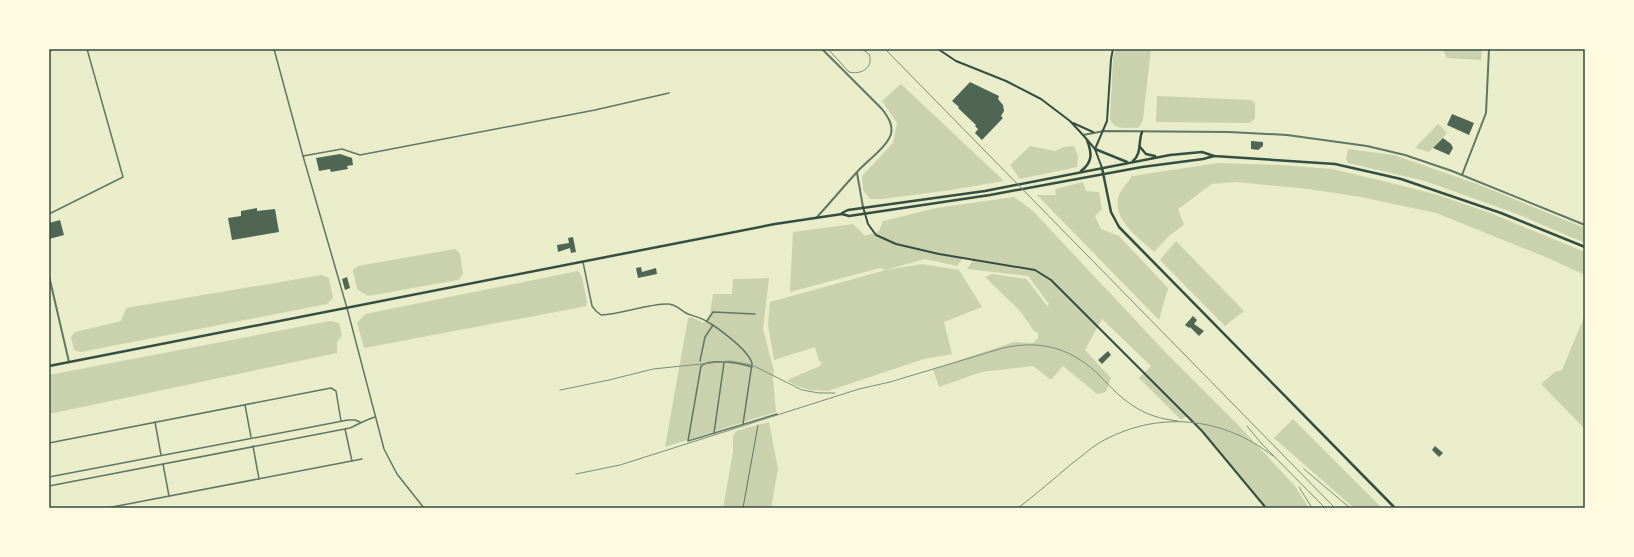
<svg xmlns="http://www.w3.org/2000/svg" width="1634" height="557" viewBox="0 0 1634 557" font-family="Roboto,sans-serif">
<rect width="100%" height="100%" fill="#e9edc9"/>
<g fill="#cad2ad">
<path d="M1116 49H1151L1143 119 1140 126 1137 128C1125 127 1115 131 1110 119L1113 58Z"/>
<polygon points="1443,49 1482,49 1481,60 1447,58"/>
<polygon points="901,84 1004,181 951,190 882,199 870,199 863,190 862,176 893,143 897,123 882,101"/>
<polygon points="1157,96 1251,100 1255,103 1255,119 1249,123 1156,122"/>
<polygon points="1438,124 1447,133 1429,152 1415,148"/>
<polygon points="1030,146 1055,151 1064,147 1074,146 1078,156 1077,167 1020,179 1010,165"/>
<polygon points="1348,149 1394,155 1477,184 1585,228 1585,243 1517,214 1425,181 1348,163 1346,159"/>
<path d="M1218 163 1280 165 1332 169 1387 182 1438 195 1490 213 1585 252V275L1548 258 1436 213 1361 197 1308 189 1236 182 1212 184 1178 209 1184 225 1170 235 1154 252C1138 237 1107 216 1121 191 1124 186 1129 181 1132 176Z"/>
<polygon points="1083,182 1086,191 1099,192 1102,209 1095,216 1101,229 1119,236 1168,288 1159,320 1037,195 1056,195 1055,189"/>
<polygon points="1014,197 1032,210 1169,356 1239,426 1295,486 1309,508 1266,508 1202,431 1187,416 1181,420 1139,378 1151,366 1102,319 1085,350 1111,378 1106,392 1097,394 1063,366 1051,380 1033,366 981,372 939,387 933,369 1014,342 1033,343 1038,338 1038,333 1034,331 1020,311 985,277 992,274 1026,279 1029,282 1047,306 1049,304 1028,276 967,269 973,260 963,258 957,266 925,259 886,270 922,264 959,270 982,307 944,322 952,354 924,359 828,391 809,390 795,385 787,380 820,366 822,363 819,361 815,347 774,360 768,325 770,302 886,270 880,268 790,292 793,232 853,224 865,236 879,231 883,221 936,208"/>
<polygon points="1176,241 1244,311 1225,326 1160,260"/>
<polygon points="455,249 460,254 463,274 458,280 368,296 357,289 353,270 358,266"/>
<polygon points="578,271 582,277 587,302 586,306 582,307 364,348 357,323 365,314"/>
<polygon points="322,275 329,278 333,298 327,304 81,352 74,350 71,337 75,332 121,321 126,308"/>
<polygon points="769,278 763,329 774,371 773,379 776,412 665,447 688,318 691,317 704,323 710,314 713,294 732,294 733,279"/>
<polygon points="1585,315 1585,429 1541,384 1555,372 1562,370"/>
<polygon points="330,321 339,323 342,336 337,342 337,353 49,414 49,375"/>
<polygon points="1293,419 1382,508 1354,508 1274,438"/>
<polygon points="769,422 778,469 771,508 723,508 733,452 733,436 736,431"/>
</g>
<g fill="#4f6655">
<polygon points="970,82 999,96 998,99 1003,105 1004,111 1001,116 1003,118 982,140 975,133 978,129 975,126 976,125 958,108 959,107 952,101"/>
<polygon points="1452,114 1474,123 1469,135 1447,125"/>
<polygon points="1443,138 1451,144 1453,148 1449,155 1433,148"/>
<polygon points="1251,141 1263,142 1263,146 1258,150 1251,149"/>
<polygon points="340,154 352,158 353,165 347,166 348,169 331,172 330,169 319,171 316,158"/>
<polygon points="257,208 257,211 275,209 279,232 232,240 228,218 241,216 241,211"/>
<polygon points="60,220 64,235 49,239 49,223"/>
<polygon points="573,237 576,252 571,253 570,248 558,252 557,245 569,243 568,238"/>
<polygon points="641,267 642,272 656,268 657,274 638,278 636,268"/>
<polygon points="347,277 350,288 345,290 342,279"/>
<polygon points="1193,316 1197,320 1194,324 1204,331 1199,336 1190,327 1189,328 1185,325"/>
<polygon points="1108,351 1111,355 1102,364 1098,360"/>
<polygon points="1435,446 1443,453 1439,457 1432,450"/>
</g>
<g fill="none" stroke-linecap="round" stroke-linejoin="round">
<polyline stroke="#617663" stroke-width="1" points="743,508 758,425"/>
<g stroke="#617663" stroke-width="1.5">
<polyline points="274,49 303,156 342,149 360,155 595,110 669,93"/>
<polyline points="49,51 54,49"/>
<polyline points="303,156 347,308 384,449 397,474 424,508"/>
<polyline points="49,214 123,177 87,49"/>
<path d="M583 262 592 306 596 311 601 315C622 314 647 304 667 304 676 304 679 309 686 313 692 316 700 317 706 321 717 327 750 351 752 364L743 424"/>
<polyline points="707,321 713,312 755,314"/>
<polyline points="700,361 705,337 713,325"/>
<path d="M752 367C740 363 711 358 701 366L688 441 777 414"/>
<polyline points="245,405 251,437"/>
<polyline points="155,422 161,455"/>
<polyline points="345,429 352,461"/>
<polyline points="714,433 724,363"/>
<polyline points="49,443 331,388 336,391 341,421"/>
<polyline points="253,446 259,479"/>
<polyline points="163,464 169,496"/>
<polyline points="49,477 348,420 355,420 360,422"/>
<path d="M49 486 350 428C359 424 365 420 375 417"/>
<polyline points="107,508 362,459"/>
</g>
<g stroke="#617663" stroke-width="2">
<polyline points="1083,135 1104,131 1229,132 1287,135 1367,146 1405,155 1452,171 1585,225"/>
<polyline points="857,173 863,207"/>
<polyline points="1462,175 1486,113 1489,49"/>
<path d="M817 217C831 202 844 186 858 171 867 161 887 147 891 134 893 124 888 117 882 109L822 49"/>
<polyline points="49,276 69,362"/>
</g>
<g stroke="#344e41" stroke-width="2">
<polyline points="938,49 956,61 1006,81 1041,99 1070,121 1083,135 1095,149 1102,168"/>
<polyline points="1073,123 1093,132"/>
<polyline points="1095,149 1107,121 1111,59 1113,49"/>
<polyline points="863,207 868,224 876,235 896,244 939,254 1035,270 1051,280 1202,431 1266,508"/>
</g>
<polyline stroke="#344e41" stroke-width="2.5" points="1102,168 1111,212 1119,227 1395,508"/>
<g stroke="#344e41" stroke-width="2.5">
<polyline points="1140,147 1146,154 1155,156"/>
<polyline points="1095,149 1127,162"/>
<path d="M1133 161C1142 153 1138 142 1142 132"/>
<path d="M1081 171C1093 162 1092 153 1087 140"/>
<polyline points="842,213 848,210 985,191 1170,155 1202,152 1214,156 1335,164 1401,179 1501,213 1585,247"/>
<polyline points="49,366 775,224 842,214 849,216 990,195 1142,167 1203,159 1214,156"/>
</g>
<path stroke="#7c8e77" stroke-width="1" d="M828 49 849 72C861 75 874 68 869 54L862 49"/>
<g stroke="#7c8e77" stroke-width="1">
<polyline points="885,49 1335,508"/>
<polyline points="560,390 609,380 653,369 730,361 752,365 802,390 819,393 835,393"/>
<polyline points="1247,426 1261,443 1325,508"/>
<polyline points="1304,469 1350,508"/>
<path d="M576 474 620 465 859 389 890 382 1003 348C1039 340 1068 347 1096 372 1107 383 1118 396 1132 405 1146 415 1161 419 1178 421"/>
<polyline points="1299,487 1312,508"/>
<path d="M1018 508C1036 494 1053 480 1070 465 1080 458 1089 449 1099 443 1156 410 1222 416 1273 456"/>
</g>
</g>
<rect width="1634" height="557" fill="none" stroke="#fefae0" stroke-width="100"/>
<rect x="50" y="50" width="1534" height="457" fill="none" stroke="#344e41" stroke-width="1.5"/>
</svg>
